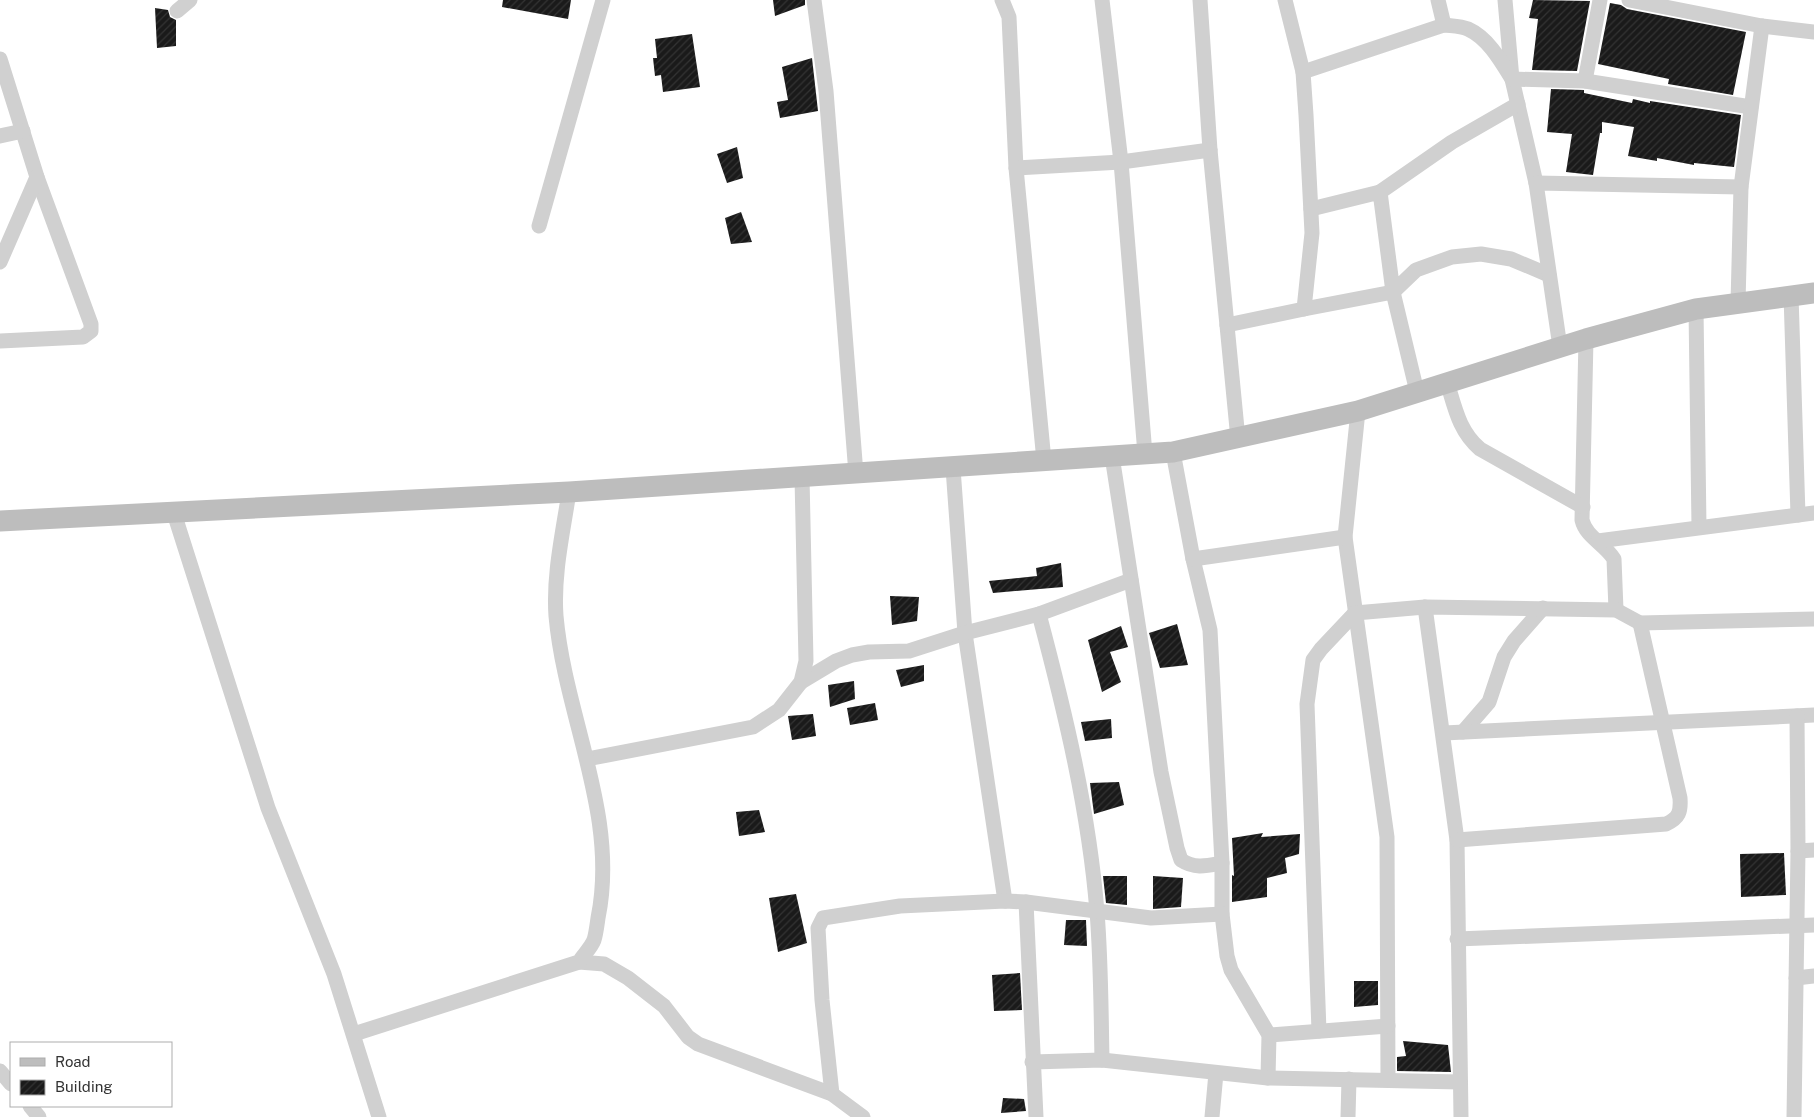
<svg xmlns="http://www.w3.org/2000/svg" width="1814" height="1117" viewBox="0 0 1814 1117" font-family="'Public Sans',sans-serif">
<defs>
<pattern id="building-hatch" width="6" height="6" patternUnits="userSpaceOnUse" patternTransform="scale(1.25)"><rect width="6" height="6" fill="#1a1a1a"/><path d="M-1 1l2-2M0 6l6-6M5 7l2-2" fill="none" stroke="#333"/></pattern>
</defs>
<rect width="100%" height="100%" fill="#fff"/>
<g fill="url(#building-hatch)">
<polygon points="503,0 571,0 568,19 502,7"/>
<polygon points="773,0 805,0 805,5 775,16"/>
<polygon points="1533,0 1590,1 1577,71 1532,70 1538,19 1529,18"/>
<polygon points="1610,3 1621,5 1627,9 1746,32 1733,95 1668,84 1669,79 1598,64"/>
<polygon points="155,8 168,10 170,17 176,20 176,46 157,48"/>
<polygon points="692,34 700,87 663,92 661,75 655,76 653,58 657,58 655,39"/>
<polygon points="812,58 818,111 780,118 777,102 788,100 782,67"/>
<polygon points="1551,89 1584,90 1584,93 1632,103 1633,99 1650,103 1650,101 1741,115 1734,167 1694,163 1694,165 1657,158 1657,161 1628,156 1634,127 1602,122 1602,133 1600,133 1593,175 1566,172 1572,134 1547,132"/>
<polygon points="737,147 743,178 727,183 717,154"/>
<polygon points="741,212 752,242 731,244 725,218"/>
<polygon points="1061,563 1063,587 993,593 989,581 1037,576 1036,568"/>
<polygon points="890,596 919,597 917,621 892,625"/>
<polygon points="1177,624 1188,665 1160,668 1149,633"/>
<polygon points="1121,626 1128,647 1110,652 1121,682 1102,692 1088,640"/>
<polygon points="924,665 924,681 901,687 896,670"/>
<polygon points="854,681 855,699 830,707 828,685"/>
<polygon points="875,703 878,720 850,725 847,708"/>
<polygon points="813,714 816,736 792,740 788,716"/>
<polygon points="1111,719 1112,738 1085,741 1081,722"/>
<polygon points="1119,782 1124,805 1094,814 1090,783"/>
<polygon points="759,810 765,832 739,836 736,812"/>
<polygon points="1263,833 1261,837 1300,834 1299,854 1285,858 1287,873 1267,878 1267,897 1232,902 1232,875 1234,876 1232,838"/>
<polygon points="1784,853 1786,895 1741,897 1740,854"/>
<polygon points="1103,876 1127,876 1127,905 1106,903"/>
<polygon points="1153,876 1183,878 1181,907 1153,909"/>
<polygon points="796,894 807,943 778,952 769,898"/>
<polygon points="1066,920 1086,920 1087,946 1064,945"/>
<polygon points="1020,973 1022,1010 994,1011 992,975"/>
<polygon points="1354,981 1378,981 1378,1005 1354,1007"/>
<polygon points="1403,1041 1448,1045 1451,1072 1397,1071 1397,1057 1406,1056"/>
<polygon points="1003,1098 1024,1099 1026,1111 1001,1113"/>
</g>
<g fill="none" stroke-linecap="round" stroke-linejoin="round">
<g stroke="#d0d0d0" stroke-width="15">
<polyline points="814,0 826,91 856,474"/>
<polyline points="1002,0 1009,17 1016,168 1044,461"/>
<polyline points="1102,0 1121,162 1145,454"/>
<polyline points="1200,0 1210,150 1238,439"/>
<polyline points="1505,0 1512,79 1536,183"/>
<polyline points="1629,0 1762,26 1814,32"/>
<polyline points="177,11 190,0"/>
<path d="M1444 25C1452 26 1461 26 1468 29 1488 38 1501 61 1512 79L1585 81 1751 107"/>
<polyline points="0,59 37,177 91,324 91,331 83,337 0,341"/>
<polyline points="1303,72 1444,25 1438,0"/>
<polyline points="1585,81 1600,0"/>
<polyline points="0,136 23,131"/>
<polyline points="1016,168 1121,162 1210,150"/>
<polyline points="1380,192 1452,142 1518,104"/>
<polyline points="1311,209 1380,192 1393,292 1416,270 1452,257 1481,254 1511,259 1549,275"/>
<polyline points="539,226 603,0"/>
<polyline points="0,262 37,177"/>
<polyline points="1791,295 1798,515"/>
<polyline points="1738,303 1741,187 1762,26"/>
<polyline points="1304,309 1393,292 1417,392"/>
<polyline points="1696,309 1699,527"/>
<polyline points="1227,325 1304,309 1312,233 1306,115 1303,72 1285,0"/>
<path d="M1586 339 1582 520C1586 537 1605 544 1614 559L1616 610"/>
<polyline points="1560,347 1536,183 1741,187"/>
<path d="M1447 382C1455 408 1459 431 1480 449L1583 507"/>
<polyline points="1358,411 1345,537 1387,837 1388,1080"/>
<polyline points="1173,452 1193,559 1210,630 1222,863 1222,914 1227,956 1231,970 1269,1035 1268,1078"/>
<path d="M1112 456 1161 772 1177 848 1181 860C1195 869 1206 866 1222 863"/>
<polyline points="953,468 965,633 1005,901"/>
<polyline points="173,510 268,808 334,974 379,1117"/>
<polyline points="1598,541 1814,513"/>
<polyline points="1193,559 1345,537"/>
<polyline points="1425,607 1457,840 1461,1117"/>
<path d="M1039 614C1065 712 1089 811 1097 912 1101 961 1101 1011 1102 1060"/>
<polyline points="801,682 836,661 852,655 869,652 909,651 965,633 1039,614 1131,580"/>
<polyline points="1463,732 1489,702 1504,657 1514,641 1543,608"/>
<polyline points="1444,733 1814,715"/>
<polyline points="587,759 753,727 779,710 801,682 806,661 802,477"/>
<path d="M1457 840 1666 824C1679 818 1681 812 1680 798L1640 623"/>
<polyline points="1798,851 1814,850"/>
<polyline points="1026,902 1036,1117"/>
<polyline points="1457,939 1814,925"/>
<polyline points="579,962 604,964 628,978 664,1006 688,1037 698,1044 832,1094 863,1117"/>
<polyline points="1796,978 1814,976"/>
<polyline points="1319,1031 1307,704 1313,660 1321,649 1355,613 1425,607 1616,610 1640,623 1814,619"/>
<path d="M354 1034 579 962C583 955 591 948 594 940 596 934 597 925 598 918 619 816 565 717 556 616 553 575 563 532 569 492"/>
<polyline points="1269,1035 1388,1026"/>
<polyline points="1032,1062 1102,1060 1268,1078 1460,1082"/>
<polyline points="0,1071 11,1084"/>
<polyline points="832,1094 822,1000 818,928 823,918 900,906 1005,901 1026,902 1151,918 1222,914"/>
<polyline points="30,1106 39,1117"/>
<polyline points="1212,1117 1216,1073"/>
<polyline points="1348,1117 1349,1079"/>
<polyline points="1794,1117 1798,851 1797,716"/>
</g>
<polyline stroke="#bdbdbd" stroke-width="21" points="0,521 569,492 1173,452 1358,411 1586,339 1696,309 1814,293"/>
</g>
<rect x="10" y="1042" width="162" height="65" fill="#ffffff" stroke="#adadad"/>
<rect x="20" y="1058" width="25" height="8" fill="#bdbdbd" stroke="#adadad"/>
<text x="55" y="1067" font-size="15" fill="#333333">Road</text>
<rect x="20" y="1080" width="25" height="15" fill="url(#building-hatch)" stroke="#adadad"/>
<text x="55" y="1092" font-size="15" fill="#333333">Building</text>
</svg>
